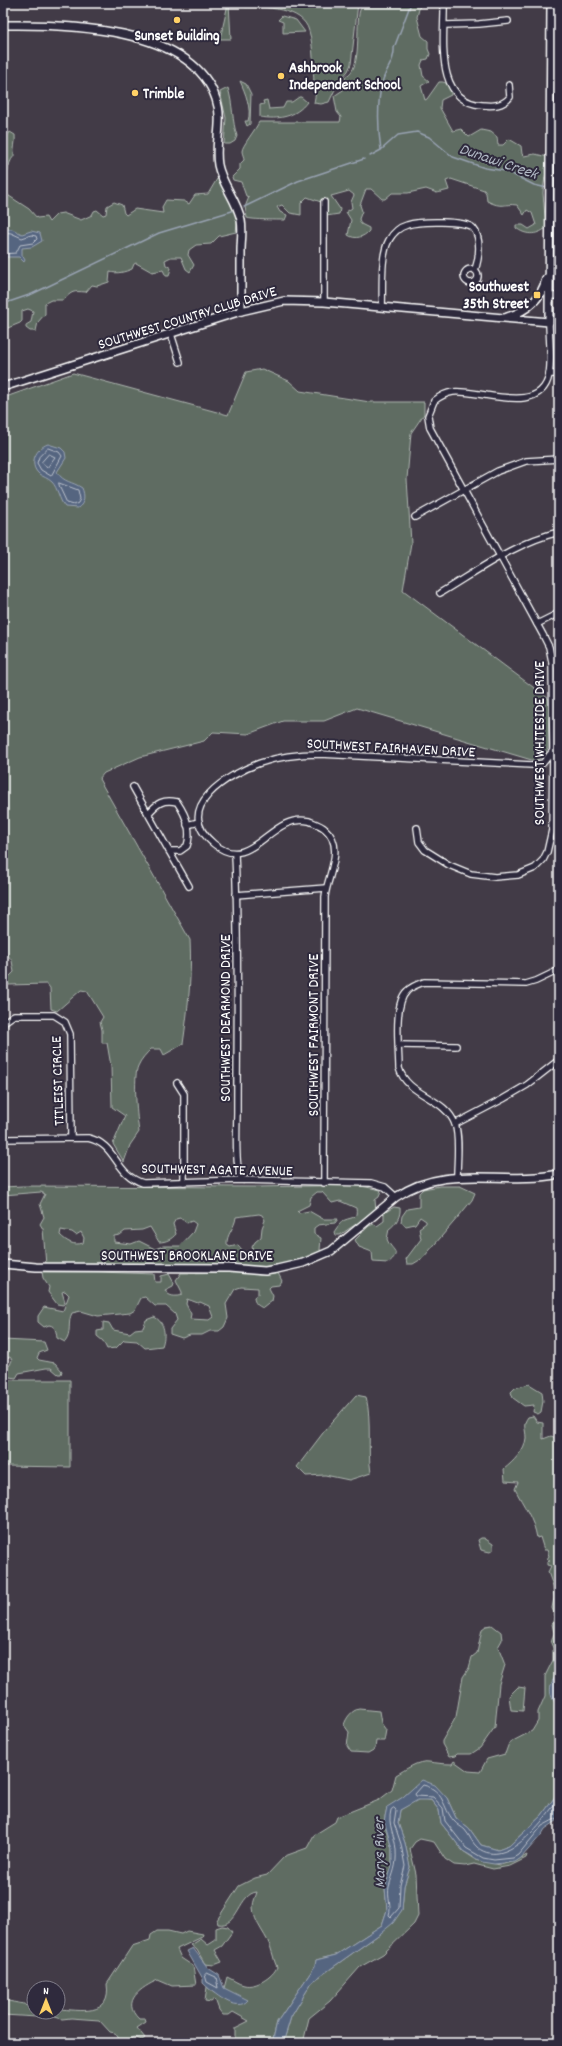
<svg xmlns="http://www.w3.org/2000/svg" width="562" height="2046" viewBox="0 0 562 2046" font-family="Dekko,sans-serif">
<rect width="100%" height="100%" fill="#423b47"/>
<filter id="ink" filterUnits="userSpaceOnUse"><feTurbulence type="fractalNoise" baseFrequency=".025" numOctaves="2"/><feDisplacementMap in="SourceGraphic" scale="8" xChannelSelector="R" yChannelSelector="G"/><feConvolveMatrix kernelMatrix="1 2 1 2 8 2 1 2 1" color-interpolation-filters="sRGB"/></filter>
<g filter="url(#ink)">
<g fill="#5e6c62" stroke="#aeb6b0" fill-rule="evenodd">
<polygon points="229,3 231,39 220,39 228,4"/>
<path d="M245 3H358L351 64 348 71 339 81 329 102 321 104 314 103 316 91 315 84H314C313 67 314 47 309 31 303 7 263 7 245 7Z"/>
<path d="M366 3H419L420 5 417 17 422 36 428 41V49L430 54 428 59 423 60 421 65 423 76 429 81 421 86 425 100 427 99 439 82C448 81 451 87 451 95L441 100 440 108 453 131 461 129 469 137 481 130 491 132 497 137 498 145H503L509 139 521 146 522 154 524 156 535 154 548 157V163L545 168C546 177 543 185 543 193 544 205 545 217 546 228 536 236 525 235 516 228V225H523L529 229 536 225 532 213 527 210 524 215 517 205C503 203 503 209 487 201L486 193 484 190 451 179 446 181 449 190 437 193 426 189 408 193H392L385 199H382L371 189H366L360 205 362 211 359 219 361 224 369 228V231C364 237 355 240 348 235L351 220 346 212 352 208 351 202 354 195 349 191 331 196 340 209 339 214 326 216 321 202 307 197 301 203V215L290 213 282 205 277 207 280 212 287 215 285 220C278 220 252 220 247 218L245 207 249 197 246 196 241 182 233 180 232 177 240 169V164L244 160C244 156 242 154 242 151 242 146 256 129 259 122H340L341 117 337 112 334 96 343 90 346 76C363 69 355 25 360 10 361 8 364 5 366 3Z"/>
<polygon points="282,16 296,20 305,32 283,33 283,22 278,20"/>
<path d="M240 81 246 84 251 94 250 124 247 126 245 121H248C252 109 245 92 240 81Z"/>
<path d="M228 88C233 104 232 121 237 136L235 141 230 144H224L226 118 220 92Z"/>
<path d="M299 97H301L307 102C296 117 278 120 260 117V105L264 104 263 101 267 100 269 109 283 108 286 102H292Z"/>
<path d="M10 132 15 135C16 142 13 148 14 156 6 164 7 183 6 194L29 209 37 218 46 217 49 222 57 214 63 213 81 220 92 215 94 211 97 210 103 215 106 214 107 206 114 202 122 205 124 213 126 215 135 209 163 213 162 207 166 200 184 201 189 204 195 195 208 194 217 179 220 180 238 216 236 232 219 236 211 244 196 245 189 250 188 255 194 265 190 272 186 269 181 257H171L165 260 166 265 171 268 169 276H166L163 270 152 272 136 263 134 264 132 269C125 272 117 274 110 272L109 282 97 286 92 285 86 292C72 291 73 291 63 300H51L45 303V314L38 322 36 331H30L26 328V325L31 322 33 311 28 309 22 311V321L20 323 3 330V176L6 138Z"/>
<path d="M262 369 289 381 300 391 370 402H424V414L411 433 407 479 411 543 403 590 549 699 548 749 542 757 535 761 357 708 324 721H283L248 734 213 732 204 741 140 757 104 773 99 779 190 940C192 975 188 1009 183 1044L164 1055 161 1049H151C146 1054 141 1059 138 1066 133 1077 137 1119 139 1132L130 1145 124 1162 113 1144 125 1116 112 1107 111 1066 107 1043H102V1030L100 1022 103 1017 87 991 81 990 57 1011 51 1009 50 988 47 984 8 985 7 979 14 972 12 961 3 948V398L73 373 228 415 246 372Z"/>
<polygon points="559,664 559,781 557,780 556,669"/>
<path d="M356 1185 381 1190 379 1197 375 1200 376 1211C364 1220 352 1226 340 1235H335L334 1232C336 1229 341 1221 345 1220 352 1217 358 1219 356 1208L340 1201 332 1203 322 1192H317L311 1197 309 1205 297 1211 299 1213 309 1211 323 1219H338L335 1223 318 1225 314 1228V1234L321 1238 320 1250 322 1251C304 1262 282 1266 261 1268L46 1265 43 1229 40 1224 44 1217 40 1204 45 1194 41 1192 3 1195V1187L22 1186 257 1187ZM259 1214 262 1215 265 1220 262 1228 261 1237 255 1242 252 1247 255 1256C246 1259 243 1250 238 1245L230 1247 227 1245C226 1234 235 1228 236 1217ZM180 1218 187 1223 192 1221 196 1224 193 1232 180 1246H163L155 1249 139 1241 131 1244 114 1242V1236L120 1235 125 1231 142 1230 150 1227 159 1242C166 1242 172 1239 176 1234L173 1224 176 1219ZM61 1230 72 1232 76 1235 81 1232 84 1238 83 1243C74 1246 67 1242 60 1235Z"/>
<polygon points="440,1186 460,1186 475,1193 472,1200 459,1216 423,1258 413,1264 407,1264 406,1259 421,1239 419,1228 426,1223 426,1221 420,1217 415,1224 406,1226 401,1222 402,1216 407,1209 419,1207 419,1193 423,1189"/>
<path d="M394 1207 400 1208C401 1216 396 1224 389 1229L387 1239C391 1251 403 1251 388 1263L373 1262 372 1252 359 1247 355 1240 369 1226 374 1224 377 1226 384 1221V1213Z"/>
<path d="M42 1272H98L154 1274 155 1282H161V1276L169 1274 174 1283 173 1286 165 1290C168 1297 176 1297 182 1295V1292L176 1280 181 1273 239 1272 260 1275 278 1273 282 1281 279 1285 271 1286 269 1288 273 1296 272 1301 263 1308C258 1306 254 1303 254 1297L258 1294V1288L241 1287 235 1289 226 1304 228 1318 224 1327 219 1331H210L202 1335H190L182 1338 170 1334V1329L177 1320 175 1314 166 1306H155L145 1297 141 1298 135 1310 130 1313 98 1316 81 1311 72 1313C67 1322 72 1334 65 1342L57 1338C56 1332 56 1326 49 1325L44 1327 38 1322V1316L44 1307 63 1311 69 1295 65 1291 62 1292 65 1302 63 1305 57 1304 48 1292 49 1287 43 1278ZM187 1299 198 1303 200 1302 209 1306 213 1317 209 1320 190 1319 191 1314 186 1304Z"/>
<path d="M154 1317C165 1322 166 1335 162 1346L145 1348 137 1341 124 1340 116 1348 107 1349 103 1341 97 1336V1331L103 1330V1322L109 1323 113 1330 130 1333 135 1329 143 1328 146 1320Z"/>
<polygon points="3,1340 44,1342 47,1350 39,1353 37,1358 39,1360 55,1363 62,1371 61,1374 58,1374 51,1368 46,1368 19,1373 16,1378 3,1376 3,1369 10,1365 12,1360 10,1357 3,1359"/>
<polygon points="3,1380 70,1380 70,1467 3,1466"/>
<polygon points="529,1384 542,1392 543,1401 541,1412 538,1414 533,1412 534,1405 524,1406 513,1398 511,1392 515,1388"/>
<path d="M356 1395 366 1397C372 1422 367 1448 371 1473L349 1480 325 1475 306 1476 297 1467 326 1429Z"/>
<path d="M533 1416 537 1422 543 1423V1439L551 1436 559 1439V1672C548 1684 548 1695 559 1707V1791L542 1815 509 1846 498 1850 481 1845 469 1828 456 1818 447 1798 422 1781 403 1797 387 1808 384 1821 392 1849V1866L385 1888 387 1910 382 1925 336 1955 316 1960 315 1966 277 2022 272 2043H235V2028L249 2021 233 2012 229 2015H223L219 2010 215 1999 211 2002 205 2001 207 1987 214 1993 228 1992 224 1988 227 1977C232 1979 238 1984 244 1985 256 1988 273 1977 277 1967 274 1961 274 1958 272 1952 269 1937 253 1923 253 1907 253 1901 256 1896 257 1892 239 1893 238 1928 218 1924L217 1920 239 1886 255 1878 267 1875 285 1856 307 1848 314 1835 335 1822 337 1817 379 1800 392 1790 396 1775C405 1770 418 1760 429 1762 437 1763 443 1764 452 1764L454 1761 468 1771 480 1772 487 1759 505 1754 509 1743 532 1731 538 1721V1712L545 1696V1676L553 1660V1648L551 1643 554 1633 552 1624 555 1616 552 1608 554 1598 553 1586 548 1572 551 1566 547 1565V1562L550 1561 547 1559 549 1556 547 1550H544L540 1537 537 1538C534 1519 523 1505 515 1489L518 1482 505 1481 504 1469C513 1462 525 1450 526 1438 526 1429 522 1425 528 1417Z"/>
<polygon points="481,1538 484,1538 493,1544 493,1550 490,1552 481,1550 478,1540"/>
<polygon points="492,1625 501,1632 502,1640 498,1647 505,1665 499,1684 495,1727 480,1748 471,1754 457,1754 455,1756 449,1757 442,1744 442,1741 456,1717 463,1677 469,1668 472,1657 477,1653 482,1629 486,1626"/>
<polygon points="518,1687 525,1688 523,1711 511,1710 509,1696"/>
<path d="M359 1709 379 1711 381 1723 386 1730 384 1741H376L375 1749 368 1753 351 1752 347 1746 349 1732 344 1725C346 1718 352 1710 359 1709Z"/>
<polygon points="418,1799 431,1800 439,1810 441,1823 463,1851 475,1859 500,1865 515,1861 527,1855 526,1858 510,1866 493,1869 474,1864 465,1866 454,1865 445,1859 434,1842 420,1839 415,1842 410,1849 416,1874 418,1916 414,1924 383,1954 360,1967 330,2001 309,2018 303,2043 283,2043 291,2017 312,1982 381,1933 402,1910 404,1886 410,1867 405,1843 398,1823 400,1810"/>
<polygon points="222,1926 228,1927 232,1932 222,1946 215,1950 222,1962 214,1965 205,1964 197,1950 191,1945 201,1939 208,1945 216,1940 216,1928"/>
<path d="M157 1931H168L181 1934 187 1931 203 1934 202 1937 177 1949 181 1958 193 1966 196 1985 172 1986 158 1980C142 1987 120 2001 139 2019H145L146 2022 137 2028 145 2038 142 2040 133 2037 126 2043H122L115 2033 110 2032 99 2020 71 2018 62 2019 48 2015 37 2017 3 2015V2000L34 2006V2012H58V2009C80 2010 112 2018 107 1984L132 1946 150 1940 151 1935Z"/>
</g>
<g fill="#556580" stroke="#99a3b3">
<polygon points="3,229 12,229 22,234 31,231 40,233 42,241 32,247 22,248 22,255 25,260 24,262 19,257 3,257"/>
<path d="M48 444 61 448 65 452 66 458 57 472C64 483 72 481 82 488 85 495 85 503 78 508L65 507C59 500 58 488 52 482 48 478 43 477 39 474 28 464 36 448 48 444Z"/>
<path d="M559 1672V1707C547 1695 548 1684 559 1672Z"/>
<polygon points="422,1780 435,1785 447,1798 456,1818 469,1828 481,1845 498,1850 509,1846 523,1833 542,1815 559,1791 558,1820 545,1829 542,1834 521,1858 515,1862 494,1864 482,1862 463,1851 441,1823 439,1810 431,1800 418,1800 400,1810 398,1823 405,1843 410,1867 404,1886 402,1910 393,1923 381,1933 312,1982 291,2017 283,2043 272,2043 277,2022 315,1966 316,1960 336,1955 382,1925 387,1910 385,1888 392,1866 392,1849 384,1821 387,1807 403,1797"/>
<path d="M193 1948 208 1968 219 1975 224 1988 248 2000C237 2014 212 1992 203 1983V1979L187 1951Z"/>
</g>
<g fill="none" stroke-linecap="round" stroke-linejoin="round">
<g stroke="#bbc1cc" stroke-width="1">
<polyline points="3,232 11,233 22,238 31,235 36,236 37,239 33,243 20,245 16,253 3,254"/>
<polygon points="48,448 59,452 62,456 51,476 41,470 37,463 39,457"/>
<polygon points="49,454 55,457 47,468 42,462"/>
<polygon points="59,483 78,490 80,499 78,503 74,505 67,503 60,488"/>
<path d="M559 1797C546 1819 507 1870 478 1848 472 1843 470 1836 465 1830 462 1827 457 1825 454 1821 442 1808 445 1790 423 1785L415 1794 416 1796 433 1797 443 1808 445 1821 466 1848 483 1858 494 1860 513 1858 518 1855 542 1826 559 1817"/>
<path d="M394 1808 396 1810 394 1823 401 1844 405 1866 400 1885 399 1908 391 1917 389 1915C392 1906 387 1896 389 1887 393 1872 397 1867 396 1850 395 1835 387 1825 391 1810Z"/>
<polygon points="207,1973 216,1977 218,1988 207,1982 205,1975"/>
</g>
<g stroke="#99a3b3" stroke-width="1.5">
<path d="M411 3 394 48C395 61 385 70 382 83 377 102 378 131 381 150L398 135 417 132 429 137 453 157 485 168 506 171 534 185 547 188"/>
<polyline points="370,156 381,150"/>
<polyline points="553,189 559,190"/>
<polyline points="244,207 298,181 364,159"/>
<polyline points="3,304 32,294 159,233 232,211"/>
</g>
<g stroke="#fff" stroke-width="8">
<g id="minor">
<path d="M444 3C445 37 433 101 482 105 493 106 503 106 510 97L509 85"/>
<polyline points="445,25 479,24 508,21"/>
<circle cx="471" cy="276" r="7"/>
<polyline points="549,296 559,296"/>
<polyline points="324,302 324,202"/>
<path d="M382 307C383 288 380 256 389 240 393 233 400 227 407 225 419 221 465 220 473 228 482 238 479 259 475 270"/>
<polyline points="171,334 180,362"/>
<polyline points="549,374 559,374"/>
<polyline points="415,517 498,471 526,461 559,459"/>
<path d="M440 593C477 571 516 542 559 532"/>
<polyline points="537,624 559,613"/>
<polyline points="553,658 559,668"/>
<path d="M133 787 169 851H180L187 846C192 831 186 815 177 802 163 799 157 803 148 814"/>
<polyline points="187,825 199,822"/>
<path d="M417 828 419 842 425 850 449 865 471 874 495 877 518 875 535 868 543 860 547 852 552 830 553 746 552 662 549 647 543 635 430 428 428 416 434 401C439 397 446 393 453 392 480 389 541 417 549 375 552 358 549 339 549 322"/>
<polyline points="169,851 189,886"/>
<path d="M235 854C239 940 237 1026 237 1112 237 1124 234 1174 243 1180"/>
<polyline points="236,895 326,888"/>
<polyline points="3,1027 4,1022 14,1015 54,1015 65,1022 70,1034 71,1138"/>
<polyline points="399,1045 456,1046"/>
<polyline points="177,1083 184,1094 184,1182"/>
<polyline points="455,1124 503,1099 527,1085 559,1060"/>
<path d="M3 1139 88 1138C117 1144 114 1174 143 1183L243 1180 371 1183 385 1187 396 1197"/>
<path d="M457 1176C457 1162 460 1137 455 1124 445 1097 407 1096 399 1068 399 1049 393 1004 407 991 412 986 418 984 424 982L526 984 536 981 559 970"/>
<path d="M324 1183 325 897C327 876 346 847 325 829 321 825 314 823 309 821 270 812 252 875 214 844 170 808 229 774 260 763 280 756 300 754 320 754L532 765 543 763 552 752"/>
</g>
</g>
<g stroke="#fff" stroke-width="10">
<g id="tertiary">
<path d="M3 25C65 24 192 26 216 99 224 121 214 142 218 165 222 185 237 200 241 220 243 230 241 241 241 251 241 271 241 291 241 311"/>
<path d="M507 317C527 311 541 300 546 279"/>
<polyline points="3,387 241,311 284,301 324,302 549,322 551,3"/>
<path d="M3 1264 36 1267 229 1268 265 1271 277 1269 303 1263 331 1251 396 1197C447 1162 503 1186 559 1174"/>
</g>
</g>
<use href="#minor" stroke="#2f2a3d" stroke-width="5.5"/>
<use href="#tertiary" stroke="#2f2a3d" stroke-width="7"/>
</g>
</g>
<g fill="#ffd166" stroke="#2f2a3d" stroke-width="1.5">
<circle cx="177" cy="20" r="4"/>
<circle cx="281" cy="76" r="4"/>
<circle cx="135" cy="93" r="4"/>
<rect x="533" y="291" width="8" height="8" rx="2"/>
</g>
<g text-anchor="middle" stroke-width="4" stroke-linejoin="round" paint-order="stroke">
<g font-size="15" font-weight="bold" fill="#fff" stroke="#2f2a3d" text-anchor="start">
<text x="177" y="40" text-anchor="middle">Sunset Building</text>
<text x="289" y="72">Ashbrook<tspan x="289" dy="17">Independent School</tspan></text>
<text x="143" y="98">Trimble</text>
<text x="529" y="291" text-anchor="end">Southwest<tspan x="529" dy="17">35th Street</tspan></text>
</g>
<g font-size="15" fill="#fff" stroke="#2f2a3d">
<text transform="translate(187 317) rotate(-17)" y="5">SOUTHWEST COUNTRY CLUB DRIVE</text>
<text transform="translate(539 743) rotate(-90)" y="5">SOUTHWEST WHITESIDE DRIVE</text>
<text transform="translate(391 747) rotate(3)" y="5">SOUTHWEST FAIRHAVEN DRIVE</text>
<text transform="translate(225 1018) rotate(-90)" y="5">SOUTHWEST DEARMOND DRIVE</text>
<text transform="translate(313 1035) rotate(-90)" y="5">SOUTHWEST FAIRMONT DRIVE</text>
<text transform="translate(57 1081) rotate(-92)" y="5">TITLEIST CIRCLE</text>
<text transform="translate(217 1169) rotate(1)" y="5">SOUTHWEST AGATE AVENUE</text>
<text x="187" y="1260">SOUTHWEST BROOKLANE DRIVE</text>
</g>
<g font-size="16" font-style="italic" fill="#b2bac6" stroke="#2f2a3d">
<text transform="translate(499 160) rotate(19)" y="6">Dunawi Creek</text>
<text transform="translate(378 1853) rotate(-91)" y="6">Marys River</text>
</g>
</g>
<rect width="562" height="2046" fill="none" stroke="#2f2a3d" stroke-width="16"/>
<rect x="8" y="8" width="546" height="2030" fill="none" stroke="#fff" stroke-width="1.5" filter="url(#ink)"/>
<g transform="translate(46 2000)"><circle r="19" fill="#2f2a3d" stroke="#827f8b"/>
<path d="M0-3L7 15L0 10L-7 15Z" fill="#ffd166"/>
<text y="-6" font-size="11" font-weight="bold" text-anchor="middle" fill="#ffffff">N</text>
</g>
</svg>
